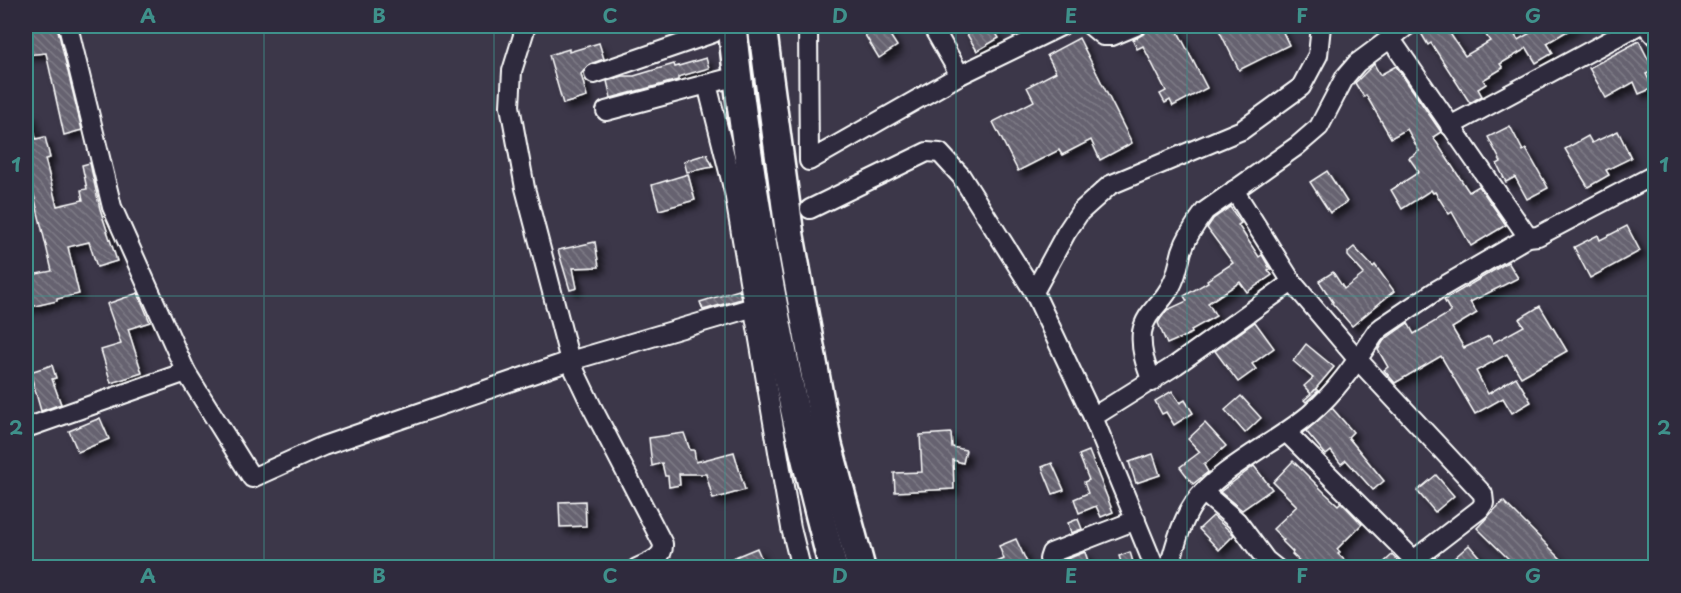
<svg xmlns="http://www.w3.org/2000/svg" width="1681" height="593" viewBox="0 0 1681 593" font-family="'Playpen Sans',sans-serif">
<defs>
<pattern id="building-back-hatch" width="6" height="6" patternUnits="userSpaceOnUse" patternTransform="scale(1.5)"><rect width="6" height="6" fill="#666270"/><path d="M-1 5l2 2M0 0l6 6M5-1l2 2" fill="none" stroke="#7d7a85"/></pattern>
<filter id="shadow"><feDropShadow dx="5.5" dy="5.5" stdDeviation="3" flood-color="#0009"/></filter>
</defs>
<rect width="100%" height="100%" fill="#3c3749"/>
<filter id="ink" filterUnits="userSpaceOnUse"><feTurbulence type="fractalNoise" baseFrequency=".0167" numOctaves="2"/><feDisplacementMap in="SourceGraphic" scale="12" xChannelSelector="R" yChannelSelector="G"/><feConvolveMatrix kernelMatrix="1 2 1 2 8 2 1 2 1" color-interpolation-filters="sRGB"/></filter>
<g filter="url(#ink)">
<g fill="url(#building-back-hatch)" stroke="#fff" stroke-width="1.5" filter="url(#shadow)">
<polygon points="26,26 57,26 82,130 64,135 46,53 26,55"/>
<polygon points="880,26 884,26 897,46 879,58 865,35"/>
<polygon points="962,26 991,26 999,38 977,51"/>
<polygon points="1151,26 1175,26 1207,88 1173,106 1170,100 1165,103 1160,94 1166,91 1143,46 1137,49 1133,40 1145,33 1147,27"/>
<polygon points="1217,26 1280,26 1289,45 1239,70"/>
<polygon points="1418,26 1445,26 1465,56 1490,41 1480,26 1509,26 1518,40 1542,26 1576,26 1547,43 1553,53 1536,63 1527,48 1500,64 1503,68 1483,80 1486,84 1478,89 1482,96 1470,103 1431,43 1428,45 1418,28"/>
<polygon points="1079,38 1132,143 1100,160 1091,140 1062,155 1059,150 1018,171 993,122 1034,101 1027,87 1056,72 1047,55"/>
<polygon points="1639,41 1654,71 1646,74 1653,88 1639,94 1634,82 1606,98 1589,68"/>
<polygon points="599,43 604,59 590,64 581,74 587,97 563,104 549,55 569,49 569,52"/>
<polygon points="706,58 709,68 678,77 678,80 611,98 607,81 623,76 634,76 674,64 675,67"/>
<polygon points="1374,64 1380,75 1396,66 1439,129 1441,132 1433,137 1469,192 1479,186 1506,225 1471,246 1452,212 1449,214 1435,192 1433,193 1431,190 1402,209 1391,190 1419,172 1409,158 1419,151 1407,129 1391,138 1366,95 1364,97 1355,83"/>
<polygon points="26,113 30,113 36,139 45,137 50,158 45,159 57,206 83,200 81,190 87,189 82,165 90,163 100,209 117,261 97,267 89,242 68,247 79,294 57,299 57,301 26,308 26,276 52,271 26,162"/>
<polygon points="1510,126 1523,151 1526,149 1548,188 1527,199 1515,177 1506,182 1497,164 1501,162 1488,137"/>
<polygon points="1618,131 1631,158 1606,170 1609,175 1588,187 1565,149 1588,136 1592,143"/>
<polygon points="707,154 713,167 687,172 684,161"/>
<polygon points="1327,171 1347,202 1330,213 1310,182"/>
<polygon points="688,174 695,200 659,210 652,185"/>
<polygon points="1230,207 1241,223 1238,225 1259,257 1262,255 1270,269 1268,270 1272,275 1247,292 1240,282 1208,303 1216,316 1191,330 1192,333 1167,344 1158,323 1161,318 1167,310 1187,301 1184,296 1208,282 1207,280 1233,263 1207,228 1213,219"/>
<polygon points="1627,226 1640,251 1590,278 1574,247 1598,235 1600,240"/>
<polygon points="595,242 599,267 573,268 577,288 570,290 558,250"/>
<polygon points="1354,247 1373,267 1375,265 1394,291 1352,326 1332,303 1333,302 1319,281 1333,272 1344,289 1364,274 1348,256 1348,252"/>
<polygon points="1508,262 1518,278 1470,302 1477,313 1452,328 1464,348 1489,336 1493,343 1524,326 1519,319 1540,306 1567,351 1521,377 1507,354 1476,371 1488,394 1516,377 1531,402 1512,413 1503,398 1475,414 1441,356 1395,383 1384,370 1388,367 1378,350 1384,340 1408,323 1414,334 1451,312 1444,300"/>
<polygon points="739,290 741,299 703,310 700,302"/>
<polygon points="138,293 150,322 128,329 142,373 111,383 101,350 121,344 107,304"/>
<polygon points="1255,322 1274,348 1252,364 1256,369 1238,382 1215,351"/>
<polygon points="1306,344 1334,367 1312,393 1316,389 1318,391 1306,402 1304,400 1311,394 1304,386 1313,378 1293,361"/>
<polygon points="52,365 56,378 52,379 61,404 41,411 30,372"/>
<polygon points="1172,391 1180,403 1185,400 1193,413 1174,425 1166,412 1162,414 1155,401"/>
<polygon points="1241,396 1261,418 1245,433 1225,410"/>
<polygon points="1332,408 1353,432 1348,437 1384,481 1373,490 1346,460 1341,464 1331,451 1326,455 1306,431"/>
<polygon points="100,418 109,439 78,452 69,431"/>
<polygon points="1205,423 1226,446 1204,465 1208,472 1193,484 1180,467 1200,452 1188,439"/>
<polygon points="684,433 690,450 694,450 696,462 734,452 745,490 713,499 706,474 679,474 680,485 669,487 668,476 665,476 662,463 652,466 649,438"/>
<polygon points="951,433 952,447 966,450 963,463 953,460 954,489 895,492 894,473 922,472 920,435"/>
<polygon points="1089,451 1113,512 1101,517 1096,506 1079,513 1074,499 1088,493 1084,482 1089,480 1079,455"/>
<polygon points="1153,454 1160,475 1136,483 1129,462"/>
<polygon points="1293,461 1325,493 1338,505 1341,502 1362,524 1337,549 1340,552 1338,554 1352,567 1306,567 1292,554 1293,552 1282,541 1284,540 1273,529 1297,506 1273,482"/>
<polygon points="1052,463 1064,490 1053,494 1042,467"/>
<polygon points="1254,466 1272,489 1242,510 1220,492"/>
<polygon points="1436,475 1454,496 1435,512 1417,491"/>
<polygon points="585,501 586,526 560,527 559,502"/>
<polygon points="1503,501 1569,567 1517,567 1477,528"/>
<polygon points="1213,516 1234,535 1219,550 1199,529"/>
<polygon points="1078,519 1082,529 1071,533 1068,523"/>
<polygon points="1016,539 1029,567 985,567 1004,559 999,546"/>
<polygon points="1469,545 1488,567 1444,567"/>
<polygon points="757,548 765,567 711,567"/>
<polygon points="1085,552 1090,567 1063,567 1062,561"/>
<polygon points="1130,552 1133,562 1122,565 1119,556"/>
<polygon points="1392,555 1404,567 1379,567"/>
</g>
<g fill="none" stroke-linecap="round" stroke-linejoin="round">
<g stroke="#fff" stroke-width="22">
<g id="minor">
<polyline points="68,26 112,207 186,372 252,478 323,446 570,361 754,307"/>
<path d="M526 26 512 71 510 106 525 188 570 361 592 407 663 544C664 559 648 562 637 568"/>
<polyline points="808,26 809,161 960,75 1061,26"/>
<polyline points="932,26 960,75"/>
<polyline points="1091,26 1103,36 1112,36 1136,26"/>
<polyline points="1646,26 1656,37"/>
<polyline points="1390,38 1528,237"/>
<polyline points="594,74 713,33"/>
<polyline points="738,76 707,84 734,192 791,528 801,568"/>
<polyline points="606,111 707,84"/>
<polyline points="1450,126 1637,26"/>
<polyline points="1234,190 1292,282 1359,361 1483,494 1484,503 1480,509 1415,559"/>
<polyline points="810,209 927,152 940,153 961,176 1034,292 1093,417 1155,568"/>
<polyline points="1034,292 1066,233 1080,212 1110,185 1242,130 1301,87 1318,55 1321,26"/>
<path d="M1152 382C1146 366 1140 350 1142 332 1145 315 1157 307 1166 294 1176 281 1178 266 1182 251 1187 236 1196 223 1205 211L1297 146 1319 127 1345 77 1357 63 1407 26"/>
<polyline points="1093,417 1176,365 1292,282"/>
<polyline points="26,428 186,372"/>
<polyline points="1286,432 1422,568"/>
<polyline points="1203,492 1237,521 1266,560 1276,568"/>
<polyline points="1052,568 1049,559 1051,553 1136,520"/>
<path d="M1169 568C1175 546 1181 522 1194 503 1218 469 1277 442 1310 414 1338 390 1356 362 1376 332L1382 327 1437 290 1528 237 1538 236 1656 174"/>
</g>
</g>
<g stroke="#fff" stroke-width="32">
<g id="highway">
<path d="M732 26C745 155 768 285 795 412 806 464 820 516 833 568"/>
<polyline points="762,26 790,236 828,445 861,568"/>
</g>
</g>
<use href="#minor" stroke="#2f2a3d" stroke-width="18"/>
<use href="#highway" stroke="#2f2a3d" stroke-width="27"/>
</g>
</g>
<path fill="none" stroke="#3f918b" stroke-width="1.5" stroke-opacity="0.55" d="M264 26V568M494 26V568M725 26V568M956 26V568M1187 26V568M1417 26V568M26 296H1656"/>
<rect width="1681" height="593" fill="none" stroke="#2f2a3d" stroke-width="66"/>
<rect x="33" y="33" width="1615" height="527" fill="none" stroke="#3f918b" stroke-width="2"/>
<g font-size="20" text-anchor="middle" font-weight="bold" fill="#3f918b">
<text x="148" y="23">A</text>
<text x="379" y="23">B</text>
<text x="610" y="23">C</text>
<text x="840" y="23">D</text>
<text x="1071" y="23">E</text>
<text x="1302" y="23">F</text>
<text x="1533" y="23">G</text>
<text x="16" y="172">1</text>
<text x="1664" y="172">1</text>
<text x="16" y="435">2</text>
<text x="1664" y="435">2</text>
<text x="148" y="583">A</text>
<text x="379" y="583">B</text>
<text x="610" y="583">C</text>
<text x="840" y="583">D</text>
<text x="1071" y="583">E</text>
<text x="1302" y="583">F</text>
<text x="1533" y="583">G</text>
</g>
</svg>
